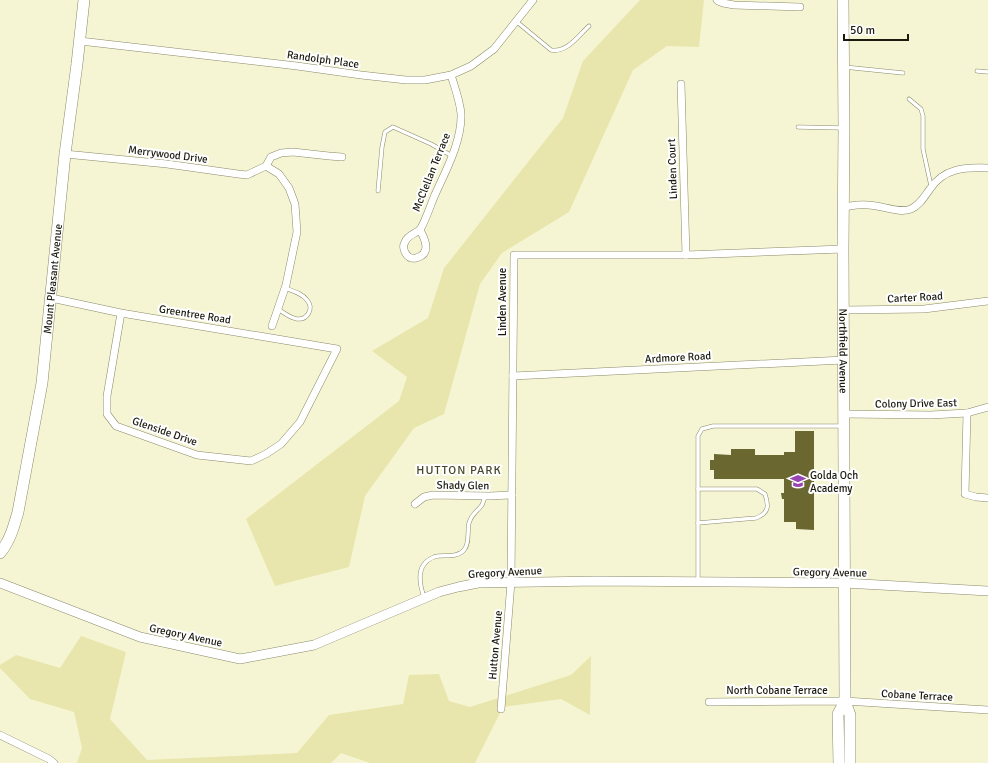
<svg xmlns="http://www.w3.org/2000/svg" width="988" height="763" viewBox="0 0 988 763" font-family="Signika,sans-serif">
<rect width="100%" height="100%" fill="#f6f5d3"/>
<g fill="#e8e6ad">
<polygon points="640,0 704,0 699,47 667,46 633,70 569,212 502,253 480,284 444,414 414,428 365,496 349,567 275,586 246,519 399,401 407,377 372,351 428,318 444,268 563,118 583,61"/>
<polygon points="81,636 126,652 110,719 147,760 297,753 329,715 403,704 409,675 439,674 449,701 470,707 571,675 591,656 590,715 561,699 503,707 475,763 370,763 341,753 331,763 77,763 82,748 74,712 30,699 0,668 0,665 16,655 60,668"/>
</g>
<polygon fill="#6a6730" points="795,431 814,431 814,530 796,529 796,522 784,522 784,499 782,499 781,493 784,493 784,479 714,479 714,470 710,470 710,460 714,460 714,454 731,455 731,449 755,449 755,455 784,455 784,452 795,452"/>
<g fill="none" stroke-linecap="round" stroke-linejoin="round">
<g stroke="#8a896a" stroke-width="4.5">
<g id="service">
<path d="M517 22 551 50C567 53 578 36 589 26"/>
<polyline points="844,67 903,73"/>
<polyline points="977,71 988,72"/>
<polyline points="909,99 921,109 923,116 923,149 931,186"/>
<polyline points="798,127 843,128"/>
<polyline points="378,191 382,147 385,132 393,127 431,144 452,156"/>
<path d="M278 309C284 313 290 318 297 319 308 320 314 308 307 300 302 293 293 291 285 288"/>
<path d="M698 523 756 518C769 513 769 506 765 494L757 489H698"/>
<polyline points="698,581 698,436 702,429 713,426 843,426"/>
<path d="M424 597C419 583 416 564 434 557 443 554 456 559 464 550 470 543 467 531 469 523 472 513 477 512 482 505 483 503 484 499 485 497"/>
</g>
</g>
<g stroke="#8a896a" stroke-width="8">
<g id="minor">
<polyline points="717,0 718,1 723,3 734,5 800,7"/>
<polyline points="80,41 297,66 361,75 406,80 425,80 451,75 471,66 494,49 533,0"/>
<polyline points="681,84 686,255"/>
<polyline points="65,154 167,164 238,174 247,175 266,166 279,174 289,188 295,204 297,232 286,285 272,326"/>
<polyline points="266,166 271,157 281,153 293,152 329,156 342,157"/>
<path d="M843 207C851 206 860 204 868 205 881 205 899 214 911 209 920 205 924 197 930 189 944 168 965 167 988 168"/>
<path d="M420 230C425 239 432 254 416 258 407 260 401 249 405 242 408 234 417 234 421 228 426 219 430 207 434 197 445 172 462 142 461 114 460 101 455 88 451 75"/>
<polyline points="51,298 121,313 337,349 300,422 281,444 266,454 251,461 197,455 116,426 107,414 107,396 121,313"/>
<polyline points="843,310 924,309 988,301"/>
<polyline points="513,376 844,360"/>
<polyline points="967,413 965,494 976,497 988,498"/>
<polyline points="844,414 931,415 967,413 988,407"/>
<polyline points="415,504 424,497 433,495 490,496 512,495"/>
<polyline points="709,702 845,701 988,710"/>
<polyline points="501,709 511,582 514,255 686,255 843,249"/>
<polyline points="0,735 49,759 54,763"/>
</g>
</g>
<g stroke="#8a896a" stroke-width="10">
<polyline id="secondary" points="0,583 140,637 240,659 314,645 439,592 458,587 478,583 597,581 844,583 988,591"/>
</g>
<g stroke="#8a896a" stroke-width="12">
<g id="primary">
<path id="s1" d="M843 0 844 128 843 249 845 701 850 715V763"/>
<path id="s2" d="M0 553C10 541 14 526 18 512L42 383 65 154 77 64 84 0"/>
<polyline points="839,763 838,714 845,701"/>
</g>
</g>
<use href="#service" stroke="#fff" stroke-width="3.5"/>
<use href="#minor" stroke="#fff" stroke-width="7"/>
<use href="#secondary" stroke="#fff" stroke-width="9"/>
<use href="#primary" stroke="#fff" stroke-width="11"/>
</g>
<defs>
<g id="school-bare" transform="scale(1.2)"><path d="M0-5L7-2L0 1L-7-2ZM-4 1L0 2.5L4 1V4Q0 6-4 4Z" fill="#9745b4" stroke="#fff" stroke-width="2.5" paint-order="stroke"/></g>
</defs>
<g fill-rule="evenodd">
<use href="#school-bare" x="798" y="481"/>
</g>
<g text-anchor="middle" stroke-width="4" stroke-linejoin="round" paint-order="stroke">
<g font-size="11" fill="#1b1a0e" stroke="#fff">
<text transform="translate(323 59) rotate(8)" y="4">Randolph Place</text>
<text transform="translate(168 154) rotate(7)" y="4">Merrywood Drive</text>
<text transform="translate(672 169) rotate(-92)" y="4">Linden Court</text>
<text transform="translate(431 172) rotate(-68)" y="4">McClellan Terrace</text>
<text dy="4" stroke="none"><textPath href="#s2" startOffset="281">Mount Pleasant Avenue</textPath></text>
<text transform="translate(915 297) rotate(-3)" y="4">Carter Road</text>
<text transform="translate(502 302) rotate(-90)" y="4">Linden Avenue</text>
<text transform="translate(195 314) rotate(9)" y="4">Greentree Road</text>
<text dy="4" stroke="none"><textPath href="#s1" startOffset="351">Northfield Avenue</textPath></text>
<text transform="translate(678 357) rotate(-3)" y="4">Ardmore Road</text>
<text transform="translate(916 403) rotate(-1)" y="4">Colony Drive East</text>
<text transform="translate(165 431) rotate(19)" y="4">Glenside Drive</text>
<text transform="translate(463 485) rotate(1)" y="4">Shady Glen</text>
<text transform="translate(505 572) rotate(-3)" y="4">Gregory Avenue</text>
<text transform="translate(830 572) rotate(1)" y="4">Gregory Avenue</text>
<text transform="translate(186 635) rotate(12)" y="4">Gregory Avenue</text>
<text transform="translate(495 645) rotate(-85)" y="4">Hutton Avenue</text>
<text x="777" y="694">North Cobane Terrace</text>
<text transform="translate(917 695) rotate(3)" y="4">Cobane Terrace</text>
</g>
<g font-size="11" fill="#1b1a0e" stroke="#fff" text-anchor="start">
<text x="810" y="479">Golda Och<tspan x="810" dy="13">Academy</tspan></text>
</g>
<g font-size="12" letter-spacing="1" fill="#48472a" stroke="#fff">
<text x="459" y="474">HUTTON PARK</text>
</g>
</g>
<path d="M844 34v6h64v-6" fill="none" stroke="#1b1a0e" stroke-width="2"/>
<text x="850" y="34" font-size="12" fill="#1b1a0e" stroke="#ffffff" stroke-width="3" paint-order="stroke">50 m</text>
</svg>
